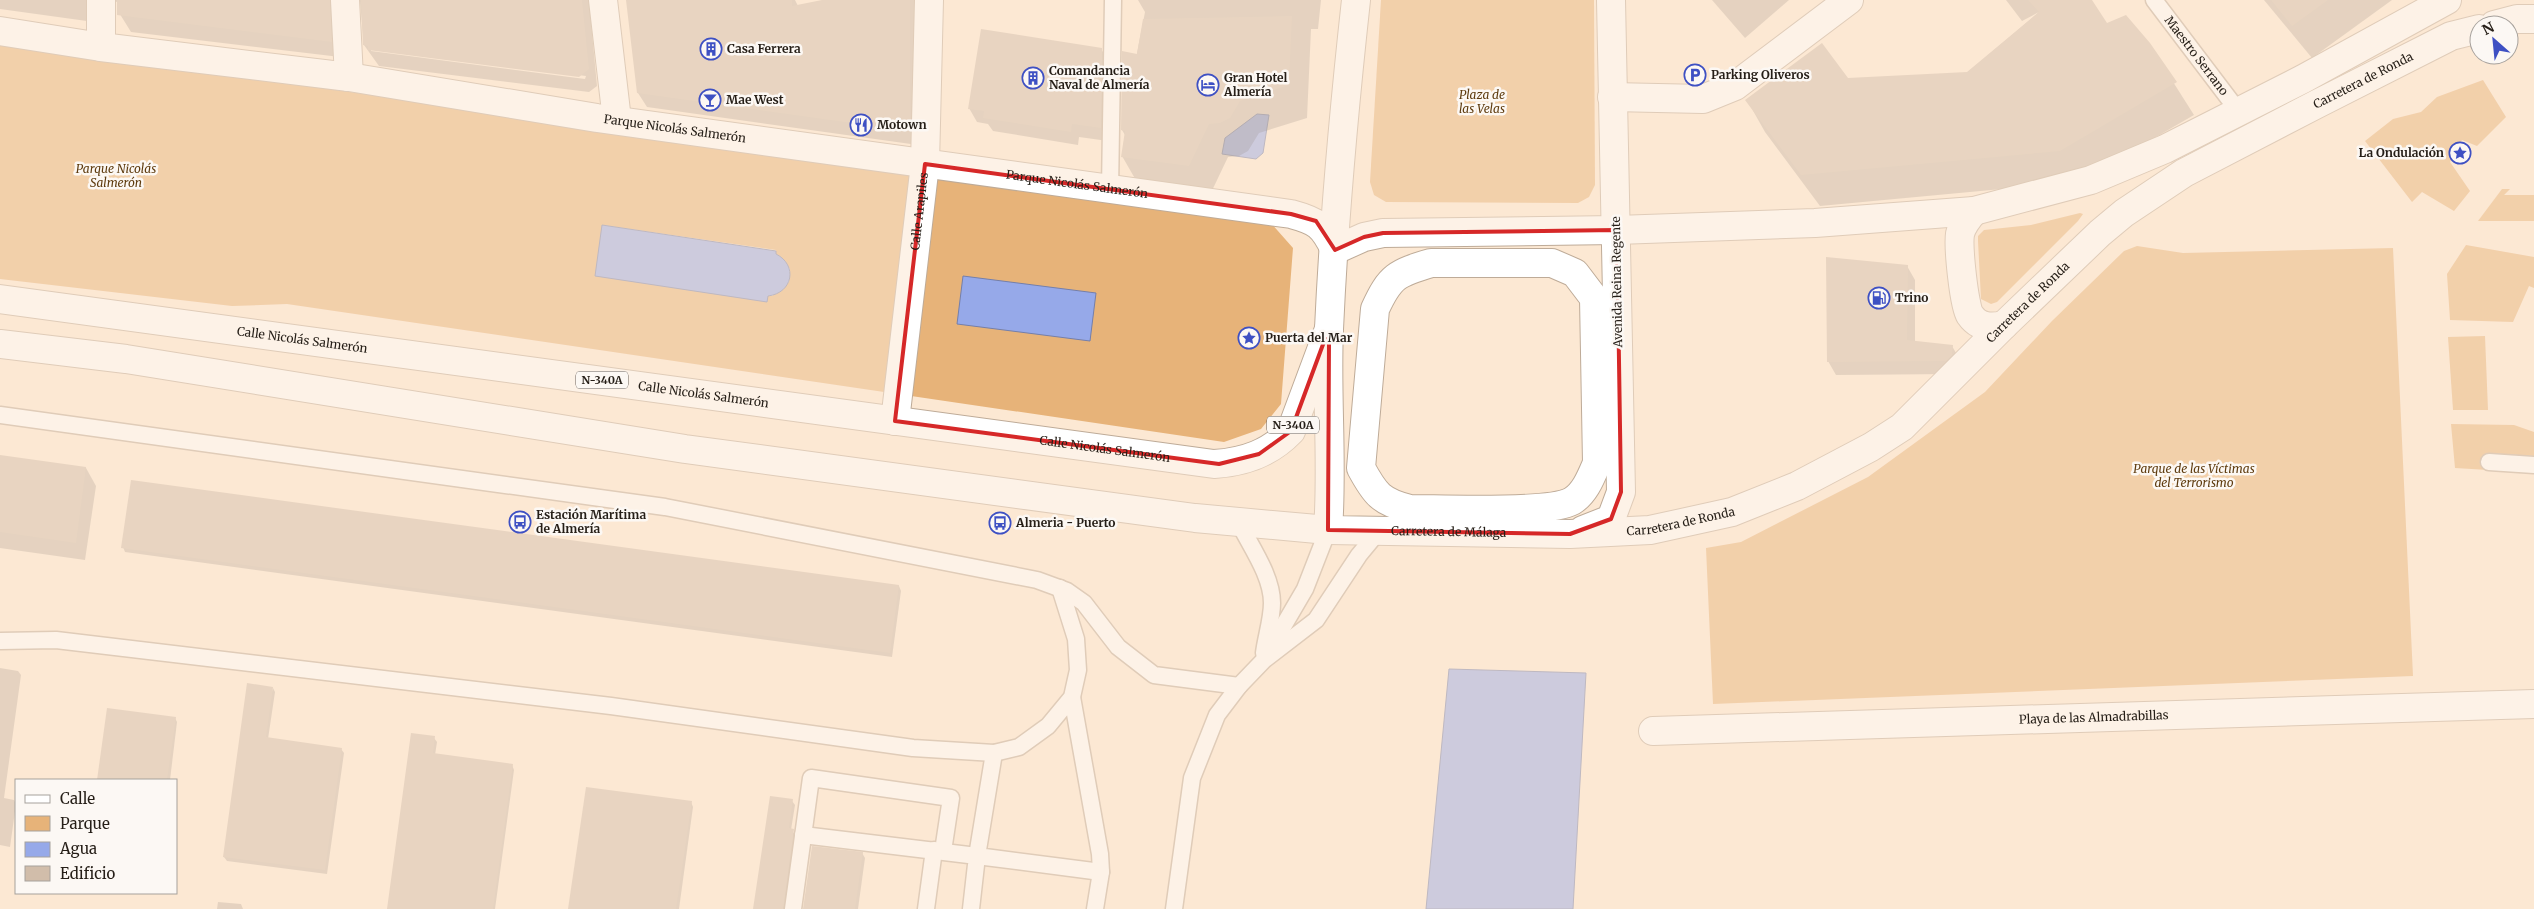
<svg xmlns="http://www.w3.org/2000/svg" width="2534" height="909" viewBox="0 0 2534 909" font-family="Merriweather,serif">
<rect width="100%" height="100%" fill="#fce8d3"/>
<g fill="#e7b379" fill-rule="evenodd">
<polygon points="1381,0 1594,0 1595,185 1589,197 1578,203 1386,202 1374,195 1370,182"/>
<path d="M0 40 587 127 1270 222 1293 248 1281 404 1261 429 1224 442 287 304 232 306 0 279ZM602 225 776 250V254L790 269 789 282 772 296H768Z"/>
<polygon points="2483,80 2506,117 2477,146 2462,140 2450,162 2470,191 2454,211 2422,192 2412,202 2365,141 2393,119 2421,112 2437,97"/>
<polygon points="2502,189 2510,189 2504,195 2534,195 2534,221 2478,221"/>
<polygon points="2080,213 2083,214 2078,221 1997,302 1991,304 1981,299 1978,241 1978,236 1984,230 2031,225"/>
<polygon points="2466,245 2534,257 2534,288 2529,286 2513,322 2450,320 2447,274"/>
<polygon points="2137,246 2183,253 2393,248 2413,676 1713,704 1706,548 1741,542 1868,477 1985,392 2052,321 2124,251"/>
<polygon points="2485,336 2488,410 2453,410 2448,337"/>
<polygon points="2451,424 2514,425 2534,432 2534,456 2487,453 2488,470 2455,468"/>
</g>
<g fill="#96a9e9" stroke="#747faa">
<polygon points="1257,114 1269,115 1263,153 1256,159 1222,154 1225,138"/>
<path d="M602 225 776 251V254C798 265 793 293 768 296L767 302 595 276Z"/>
<polygon points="963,276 1096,293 1090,341 957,324"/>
<polygon points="1449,669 1586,673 1573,909 1426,909"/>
</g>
<g fill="#0003" fill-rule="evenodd">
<path d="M0 0H589L597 86 589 92 379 66 364 45 360 2 355 0 340 57 131 32 118 11 117 2 111 0 94 22 0 9ZM371 49 586 76 585 79 371 51Z"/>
<polygon points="627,0 795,0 798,6 828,0 916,0 918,145 647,107 638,93"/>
<polygon points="1138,0 1321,0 1318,29 1311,29 1307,118 1259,133 1248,151 1239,156 1228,157 1208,199 1141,189 1122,156 1125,135 1122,130 1145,12"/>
<polygon points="1712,0 1789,0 1745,38"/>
<polygon points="2006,0 2090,0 2107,24 2149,44 2194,115 2078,182 1820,206 1765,132 1747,100 1847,79 1967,73 2039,12 2022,21"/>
<polygon points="2264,0 2392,0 2312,58"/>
<polygon points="1101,49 1110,63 1108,141 1079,137 1078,145 993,131 988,124 977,122 969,108"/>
<polygon points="1907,266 1915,280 1915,342 1952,346 1960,360 1954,374 1836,375 1828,361"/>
<polygon points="0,456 86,468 96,486 85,560 0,548"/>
<polygon points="123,547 899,586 901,591 892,657 125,552"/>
<polygon points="0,668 18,671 21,675 4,798 14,800 16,804 10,847 0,845"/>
<polygon points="273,688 275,692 268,739 341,749 344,753 327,874 227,861 224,857"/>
<polygon points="108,709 175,718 177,722 170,780 98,780"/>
<polygon points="434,738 437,742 435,755 512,765 514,770 495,909 389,909"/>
<polygon points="792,801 795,805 791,830 796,835 785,909 755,909"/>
<polygon points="691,802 693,807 679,909 570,909"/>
<polygon points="862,853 865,858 858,909 804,909"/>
<polygon points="218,902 241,904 243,909 217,909"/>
</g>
<g fill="#d1bdaa">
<polygon points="117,0 330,0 332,42 117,15"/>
<polygon points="361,0 582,0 589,69 579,77 368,50 368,46 363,45"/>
<polygon points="626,0 792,0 792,6 822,0 910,0 910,131 637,93"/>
<polygon points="2028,0 2092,0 2107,23 2126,15 2150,43 2177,82 2060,151 1801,175 1745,100 1822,43 1848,78 1967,72 2039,12"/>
<polygon points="2271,0 2328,0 2292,26"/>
<polygon points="1292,16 1289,85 1240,101 1230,118 1220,123 1209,124 1189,166 1121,157 1125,131 1121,130 1122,51 1137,54 1143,19"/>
<polygon points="981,29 1102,48 1101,128 1072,124 1071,132 983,118 984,111 968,109"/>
<polygon points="1826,257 1908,265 1907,340 1953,345 1952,355 1946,361 1827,362"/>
<polygon points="0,455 86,467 76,543 0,532"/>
<polygon points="131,480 899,585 890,653 121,548"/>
<polygon points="247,683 273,687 266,737 342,748 325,870 223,857"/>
<polygon points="107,708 176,717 167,780 97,780"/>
<polygon points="411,733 435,736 433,753 513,764 493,909 387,909"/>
<polygon points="586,787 692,801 676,909 568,909"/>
<polygon points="770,796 793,799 789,828 794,829 783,909 753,909"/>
<polygon points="812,846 863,852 855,909 803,909"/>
</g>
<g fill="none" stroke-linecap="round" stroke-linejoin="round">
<g stroke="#beab98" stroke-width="19">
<g id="lane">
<path id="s1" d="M2154 0 2239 112"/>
<polyline points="1110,190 1113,0"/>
<polyline points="0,415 665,507 1037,580 1067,591 1084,603 1118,647 1154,675 1239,686"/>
<polyline points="2489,462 2534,465"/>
<path d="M1239 523C1251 547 1272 576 1272 603 1272 619 1266 637 1264 653"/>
<polyline points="0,641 56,640 611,706 913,748 994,753 1019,747 1048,726 1072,697 1078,670 1076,639 1060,588"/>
<polyline points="1267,654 1305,589 1328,530"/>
<polyline points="1072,697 1100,854 1101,872 1095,909"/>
<polyline points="994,753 977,856 1101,872"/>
<polyline points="803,835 977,856 971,909"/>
<polyline points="793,909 811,778 951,798 943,851"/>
<polyline points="926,909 934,850"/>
<polyline points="1174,909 1192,778 1217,715 1239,686 1264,660 1316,620 1359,555 1378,532"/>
</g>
</g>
<g stroke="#beab98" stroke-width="30">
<g id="street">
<polyline points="345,0 349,77"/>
<polyline points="603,0 617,120"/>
<polyline points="101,47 101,0"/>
<polyline points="1612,97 1703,99 1735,86 1849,0"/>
<path d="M1974 211C1968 218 1962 225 1960 234 1958 247 1964 306 1970 315 1979 328 1991 328 2004 325"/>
<path d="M1431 263H1552L1575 273 1594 298 1597 463C1591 477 1585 493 1572 501 1549 514 1442 509 1410 509 1381 502 1375 494 1361 468L1375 309C1390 276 1397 273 1431 263Z"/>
<path id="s2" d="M895 421 925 164 929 0"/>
<path id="s3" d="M1653 731 2534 704"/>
</g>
</g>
<g stroke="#beab98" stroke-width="30">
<g id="secondary">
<path id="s4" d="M0 31 101 47 349 77 597 118 1291 214C1317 221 1323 225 1335 250"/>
</g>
</g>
<g stroke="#beab98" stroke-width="30">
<g id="primary">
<path id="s5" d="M1356 0C1344 109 1334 219 1329 329 1326 396 1333 463 1328 530L1570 534 1650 530 1732 512 1797 486 1871 447 1902 427 2004 325 2100 233 2124 213 2184 173 2317 104 2451 36 2479 29"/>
<polyline points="2494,25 2517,19 2534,19"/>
<polyline points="1335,250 1364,237 1383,233 1617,230 1815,223 1974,211 2091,180 2165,149 2303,79 2447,0"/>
<polyline points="1583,530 1611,519 1621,492 1611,0"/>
</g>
</g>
<g stroke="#beab98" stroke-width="30">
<g id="highway">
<path id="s6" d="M0 299 1214 464C1245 462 1270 453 1291 431L1329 329"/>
<polyline points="0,344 126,359 685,449 1195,518 1328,530"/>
</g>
</g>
<use href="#lane" stroke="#fff" stroke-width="16"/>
<use href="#street" stroke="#fff" stroke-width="28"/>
<use href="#secondary" stroke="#fff" stroke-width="28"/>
<use href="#primary" stroke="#fff" stroke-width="28"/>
<use href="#highway" stroke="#fff" stroke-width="28"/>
</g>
<path d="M0 0H2534V909H0ZM925 164 1291 214 1316 221 1335 250 1364 237 1383 233 1617 230 1621 492 1611 519 1570 534 1328 530 1329 340 1325 339 1291 431 1259 454 1219 464 895 421Z" fill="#fce8d3" fill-opacity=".55" fill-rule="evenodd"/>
<path fill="none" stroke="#d62828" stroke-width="4" stroke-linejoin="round" d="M925 164 1291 214 1316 221 1335 250 1364 237 1383 233 1617 230 1621 492 1611 519 1570 534 1328 530 1329 340 1325 339 1291 431 1259 454 1219 464 895 421Z"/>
<defs>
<g id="building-ring" transform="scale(1.125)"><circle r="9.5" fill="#fcf8f4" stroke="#3e50c3" stroke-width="1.5"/><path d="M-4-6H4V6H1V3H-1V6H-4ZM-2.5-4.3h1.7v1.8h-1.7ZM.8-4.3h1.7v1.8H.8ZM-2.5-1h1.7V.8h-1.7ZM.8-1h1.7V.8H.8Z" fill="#3e50c3"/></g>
<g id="parking-ring" transform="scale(1.125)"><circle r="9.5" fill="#fcf8f4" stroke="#3e50c3" stroke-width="1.5"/><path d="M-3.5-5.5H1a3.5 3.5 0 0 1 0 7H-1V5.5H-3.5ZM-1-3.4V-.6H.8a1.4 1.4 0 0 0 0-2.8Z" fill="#3e50c3"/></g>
<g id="hotel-ring" transform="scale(1.125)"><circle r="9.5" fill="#fcf8f4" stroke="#3e50c3" stroke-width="1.5"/><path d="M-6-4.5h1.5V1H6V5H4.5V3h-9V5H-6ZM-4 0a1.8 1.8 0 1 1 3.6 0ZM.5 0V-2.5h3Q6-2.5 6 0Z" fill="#3e50c3"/></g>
<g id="bar-ring" transform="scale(1.125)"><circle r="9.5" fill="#fcf8f4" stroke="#3e50c3" stroke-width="1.5"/><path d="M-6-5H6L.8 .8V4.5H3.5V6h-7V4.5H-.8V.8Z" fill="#3e50c3"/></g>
<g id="restaurant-ring" transform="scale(1.125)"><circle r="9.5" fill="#fcf8f4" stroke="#3e50c3" stroke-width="1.5"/><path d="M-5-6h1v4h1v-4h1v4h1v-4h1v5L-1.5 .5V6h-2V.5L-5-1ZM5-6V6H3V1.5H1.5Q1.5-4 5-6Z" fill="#3e50c3"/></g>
<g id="sight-ring" transform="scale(1.125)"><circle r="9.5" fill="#fcf8f4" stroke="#3e50c3" stroke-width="1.5"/><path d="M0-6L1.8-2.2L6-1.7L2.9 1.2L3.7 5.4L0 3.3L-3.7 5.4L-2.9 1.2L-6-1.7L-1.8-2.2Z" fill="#3e50c3"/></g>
<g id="fuel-ring" transform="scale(1.125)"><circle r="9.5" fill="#fcf8f4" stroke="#3e50c3" stroke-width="1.5"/><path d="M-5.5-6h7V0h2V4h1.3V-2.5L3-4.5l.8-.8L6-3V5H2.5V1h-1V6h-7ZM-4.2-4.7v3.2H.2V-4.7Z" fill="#3e50c3"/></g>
<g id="bus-ring" transform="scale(1.125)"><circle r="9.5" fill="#fcf8f4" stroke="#3e50c3" stroke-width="1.5"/><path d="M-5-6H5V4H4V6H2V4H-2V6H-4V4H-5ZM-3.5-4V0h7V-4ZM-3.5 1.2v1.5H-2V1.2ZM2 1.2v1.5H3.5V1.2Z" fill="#3e50c3"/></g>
</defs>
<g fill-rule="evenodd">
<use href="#building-ring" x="711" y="49"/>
<use href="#parking-ring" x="1695" y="75"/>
<use href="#building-ring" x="1033" y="78"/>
<use href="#hotel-ring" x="1208" y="85"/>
<use href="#bar-ring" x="710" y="100"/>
<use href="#restaurant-ring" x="861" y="125"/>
<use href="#sight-ring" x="2460" y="153"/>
<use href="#fuel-ring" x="1879" y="298"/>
<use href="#sight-ring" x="1249" y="338"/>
<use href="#bus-ring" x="520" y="522"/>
<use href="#bus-ring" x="1000" y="523"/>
</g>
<g text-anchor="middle" stroke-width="5" stroke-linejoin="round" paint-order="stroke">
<g fill="#fcf8f4" stroke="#665f59" stroke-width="1">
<rect x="576" y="371.5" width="52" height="17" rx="4"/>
<rect x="1267" y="416.5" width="52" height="17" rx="4"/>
</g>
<g font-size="11" font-weight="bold" fill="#251e17">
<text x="602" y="384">N-340A</text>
<text x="1293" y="429">N-340A</text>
</g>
<g font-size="12" font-weight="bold" fill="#251e17" stroke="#fcf8f4" text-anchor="start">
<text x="727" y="53">Casa Ferrera</text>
<text x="1049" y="75">Comandancia<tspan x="1049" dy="14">Naval de Almería</tspan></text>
<text x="1711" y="79">Parking Oliveros</text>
<text x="1224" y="82">Gran Hotel<tspan x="1224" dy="14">Almería</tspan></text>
<text x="726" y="104">Mae West</text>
<text x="877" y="129">Motown</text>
<text x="2444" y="157" text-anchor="end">La Ondulación</text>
<text x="1895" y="302">Trino</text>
<text x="1265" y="342">Puerta del Mar</text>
<text x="536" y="519">Estación Marítima<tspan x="536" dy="14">de Almería</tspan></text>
<text x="1016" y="527">Almeria - Puerto</text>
</g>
<g font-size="12" fill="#251e17" stroke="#fcf8f4">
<text dy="4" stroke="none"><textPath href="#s1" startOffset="70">Maestro Serrano</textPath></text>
<text dy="4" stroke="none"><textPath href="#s5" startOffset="1710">Carretera de Ronda</textPath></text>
<text dy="4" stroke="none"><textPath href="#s4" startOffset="682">Parque Nicolás Salmerón</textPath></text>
<text dy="4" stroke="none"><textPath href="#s4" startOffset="1088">Parque Nicolás Salmerón</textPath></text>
<text dy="4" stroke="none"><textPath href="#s2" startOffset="211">Calle Arapiles</textPath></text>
<text transform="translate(1617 282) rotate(-91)" y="4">Avenida Reina Regente</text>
<text dy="4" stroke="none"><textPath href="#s5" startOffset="1305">Carretera de Ronda</textPath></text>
<text dy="4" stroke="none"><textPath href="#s6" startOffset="305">Calle Nicolás Salmerón</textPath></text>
<text dy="4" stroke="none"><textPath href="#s6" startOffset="710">Calle Nicolás Salmerón</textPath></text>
<text dy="4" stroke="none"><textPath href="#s6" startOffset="1115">Calle Nicolás Salmerón</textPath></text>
<text dy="4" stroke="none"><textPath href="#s5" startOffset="885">Carretera de Ronda</textPath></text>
<text dy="4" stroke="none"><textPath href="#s5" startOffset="652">Carretera de Málaga</textPath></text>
<text dy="4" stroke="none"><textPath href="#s3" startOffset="441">Playa de las Almadrabillas</textPath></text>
</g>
<g font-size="12" font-style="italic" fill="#5e3b0e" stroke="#fcf8f4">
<text x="1482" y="99">Plaza de<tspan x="1482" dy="14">las Velas</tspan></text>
<text x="116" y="173">Parque Nicolás<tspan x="116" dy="14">Salmerón</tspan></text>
<text x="2194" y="473">Parque de las Víctimas<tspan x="2194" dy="14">del Terrorismo</tspan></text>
</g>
</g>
<rect x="15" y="779" width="162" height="115" fill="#fcf8f4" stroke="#a6a19c"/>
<rect x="25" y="795" width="25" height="8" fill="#ffffff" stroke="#a6a19c"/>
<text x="60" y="804" font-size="15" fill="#251e17">Calle</text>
<rect x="25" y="816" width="25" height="15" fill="#e7b379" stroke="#a6a19c"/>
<text x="60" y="829" font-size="15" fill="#251e17">Parque</text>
<rect x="25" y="842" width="25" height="15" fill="#96a9e9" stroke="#a6a19c"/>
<text x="60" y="854" font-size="15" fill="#251e17">Agua</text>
<rect x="25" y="866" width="25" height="15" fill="#d1bdaa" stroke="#a6a19c"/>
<text x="60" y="879" font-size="15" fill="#251e17">Edificio</text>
<g transform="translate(2494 40) rotate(333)"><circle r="24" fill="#fcf8f4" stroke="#a6a19c"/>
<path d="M0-4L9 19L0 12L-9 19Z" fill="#3e50c3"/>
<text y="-8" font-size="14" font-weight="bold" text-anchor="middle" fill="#251e17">N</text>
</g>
</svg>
